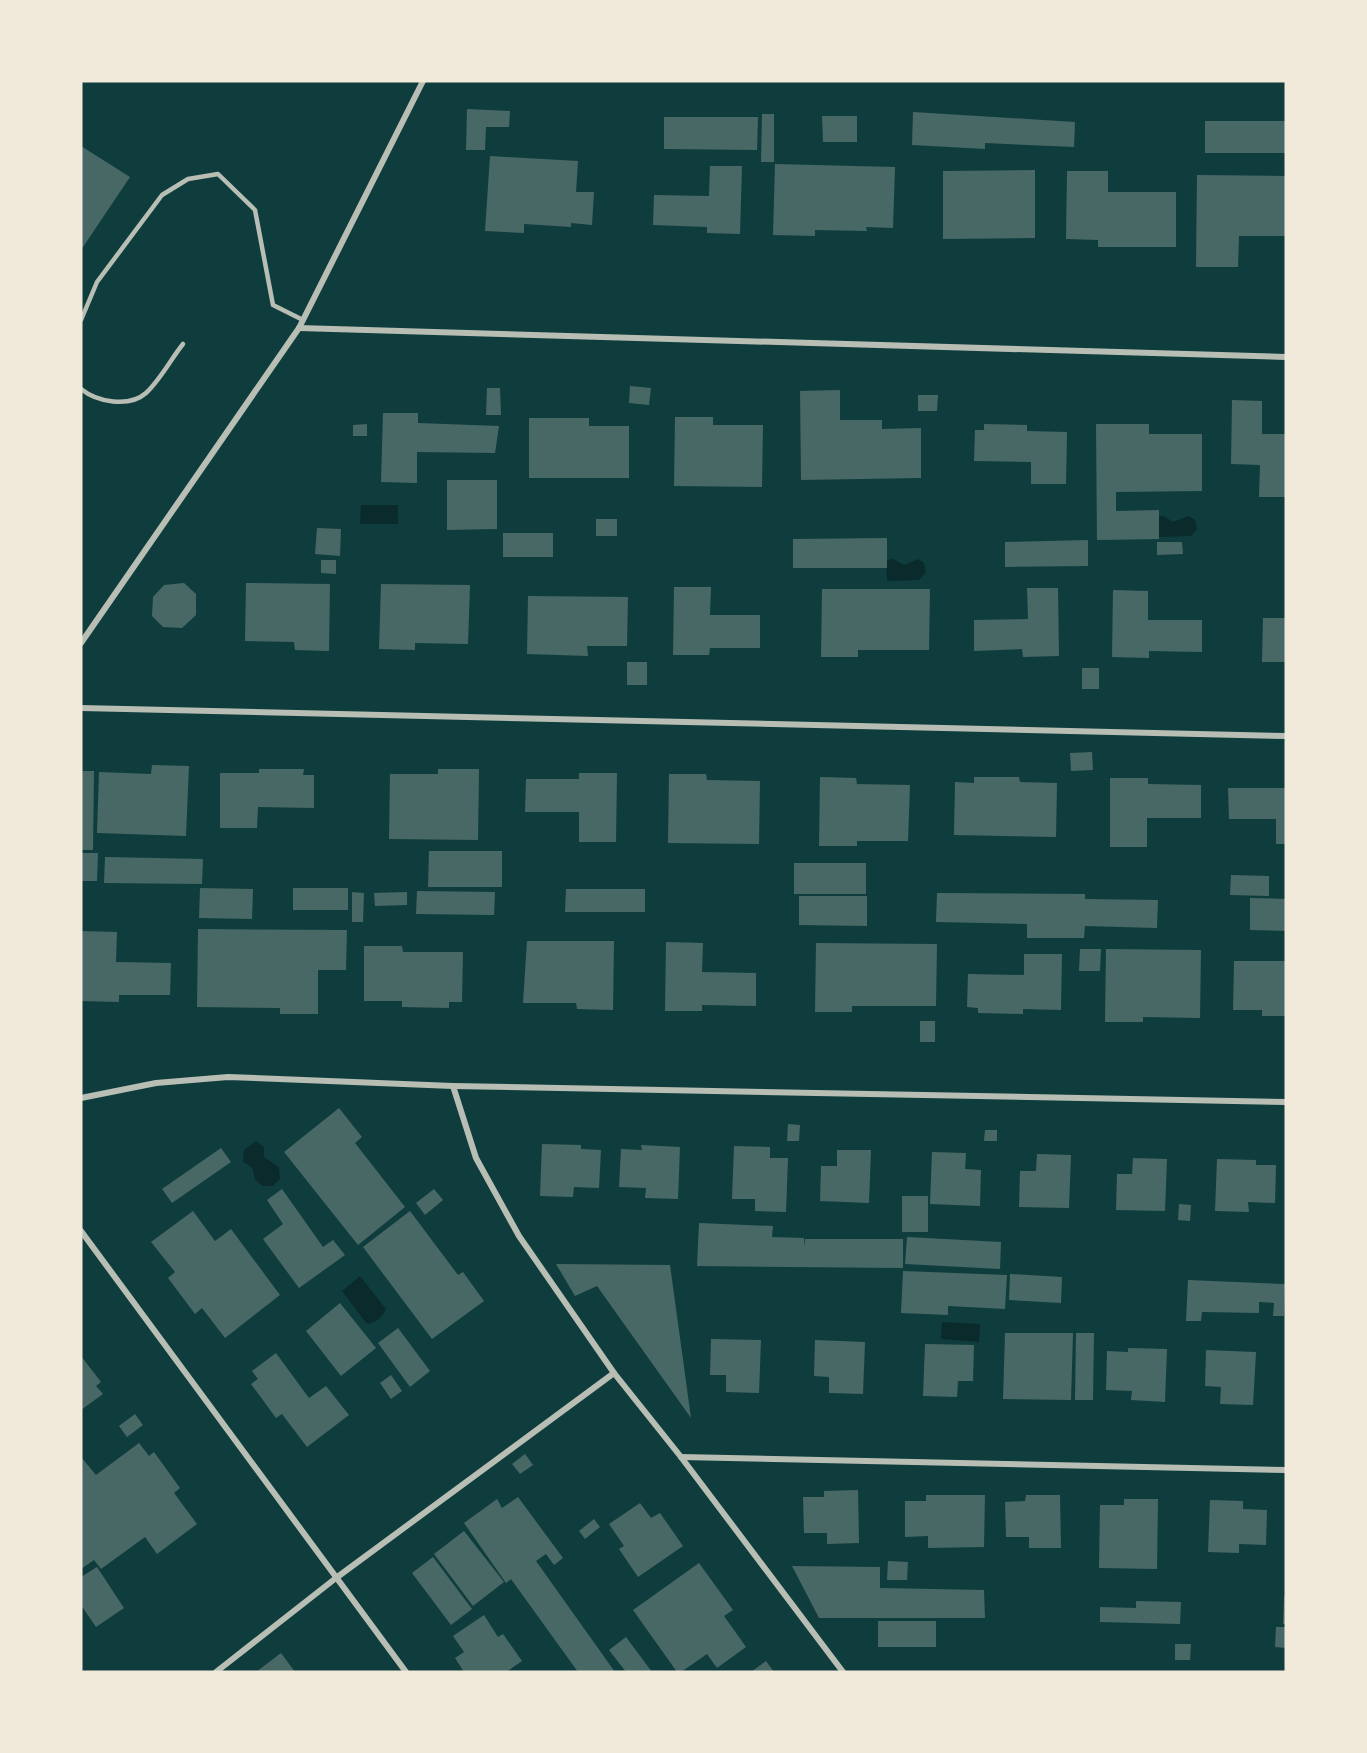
<svg xmlns="http://www.w3.org/2000/svg" width="1367" height="1753" viewBox="0 0 1367 1753" font-family="'Open Sans',sans-serif">
<rect width="100%" height="100%" fill="#0f3d3e"/>
<g fill="#0a2a2b">
<polygon points="361,505 398,505 398,524 360,524"/>
<polygon points="1158,516 1164,516 1173,522 1189,516 1195,520 1197,529 1191,536 1158,537"/>
<polygon points="893,559 904,565 918,559 924,563 926,572 919,580 887,581 886,560"/>
<polygon points="256,1141 264,1147 264,1157 279,1167 280,1179 273,1186 262,1186 255,1179 252,1167 243,1162 244,1150"/>
<path d="M360 1276 386 1309C382 1318 377 1322 367 1324L342 1291Z"/>
<polygon points="942,1322 980,1324 979,1342 941,1339"/>
</g>
<g fill="#486865">
<polygon points="467,109 510,111 509,127 486,127 485,150 466,150"/>
<polygon points="913,112 1075,122 1074,147 985,143 985,149 912,145"/>
<polygon points="762,114 774,114 774,162 761,162"/>
<polygon points="822,116 857,116 857,142 823,142"/>
<polygon points="664,117 758,117 757,150 664,149"/>
<rect x="1205" y="121" width="81" height="32"/>
<polygon points="81,146 130,177 81,250"/>
<polygon points="490,156 578,161 576,192 594,192 592,225 571,223 571,227 524,224 524,233 485,231"/>
<polygon points="775,164 895,167 893,228 866,227 867,231 815,230 815,236 773,235"/>
<polygon points="710,166 742,166 740,234 707,233 707,227 653,225 654,195 709,196"/>
<polygon points="1035,170 1035,238 943,239 943,171"/>
<polygon points="1067,171 1108,171 1108,192 1176,192 1176,247 1098,247 1098,240 1066,239"/>
<polygon points="1197,175 1286,176 1286,236 1239,236 1238,267 1196,267"/>
<polygon points="630,386 651,388 649,405 629,403"/>
<polygon points="487,388 500,388 501,415 486,415"/>
<polygon points="840,390 840,420 882,420 882,429 921,428 921,478 801,480 800,391"/>
<polygon points="918,395 938,395 937,411 918,411"/>
<polygon points="1232,400 1262,401 1262,434 1286,434 1286,497 1259,497 1260,465 1231,464"/>
<polygon points="383,413 418,413 418,423 499,426 495,453 417,452 417,483 381,482"/>
<polygon points="675,417 713,417 713,425 763,425 762,487 674,486"/>
<polygon points="529,418 589,418 589,426 629,426 629,478 529,478"/>
<polygon points="367,424 367,436 353,436 353,425"/>
<polygon points="984,424 1027,425 1027,431 1067,432 1066,484 1031,484 1031,462 974,461 975,430 984,430"/>
<polygon points="1096,424 1149,424 1149,434 1202,434 1202,491 1116,492 1116,511 1159,510 1159,539 1097,540"/>
<polygon points="447,480 497,480 497,529 447,530"/>
<rect x="596" y="519" width="21" height="17"/>
<polygon points="317,528 341,529 340,556 315,554"/>
<rect x="503" y="533" width="50" height="24"/>
<polygon points="887,538 887,568 793,568 793,539"/>
<polygon points="1088,540 1088,566 1005,567 1005,542"/>
<polygon points="1157,542 1182,542 1183,554 1157,555"/>
<polygon points="321,560 336,560 336,574 321,573"/>
<polygon points="184,583 196,594 196,615 182,628 163,627 152,616 153,597 164,585"/>
<polygon points="246,583 330,584 329,651 295,650 294,642 245,641"/>
<polygon points="381,584 470,585 468,644 415,643 415,650 379,649"/>
<polygon points="674,587 711,587 710,615 760,615 760,648 710,648 709,655 673,655"/>
<polygon points="1027,588 1058,588 1059,656 1023,657 1022,649 974,651 974,620 1028,619"/>
<polygon points="822,589 930,589 929,650 858,650 858,657 821,657"/>
<polygon points="1113,590 1148,591 1148,620 1202,620 1202,652 1149,651 1149,658 1112,657"/>
<polygon points="528,596 628,597 627,646 587,646 588,656 527,654"/>
<polygon points="1263,618 1286,618 1286,662 1262,662"/>
<rect x="627" y="662" width="20" height="23"/>
<rect x="1082" y="668" width="17" height="21"/>
<polygon points="1092,752 1093,770 1071,771 1070,753"/>
<polygon points="152,765 189,766 186,836 97,833 99,772 151,774"/>
<polygon points="259,769 304,769 303,775 314,775 314,808 258,807 257,828 220,828 220,773 259,773"/>
<polygon points="438,769 479,769 478,840 389,839 390,774 438,774"/>
<polygon points="81,771 94,771 93,850 81,850"/>
<polygon points="579,773 617,773 616,842 579,842 579,812 525,812 526,779 579,779"/>
<polygon points="669,774 706,774 707,780 760,781 759,844 668,843"/>
<polygon points="820,777 856,778 857,784 910,785 908,841 857,841 857,846 819,846"/>
<polygon points="974,777 1019,777 1020,782 1057,783 1056,837 954,835 955,782 974,783"/>
<polygon points="1110,778 1148,778 1148,784 1201,785 1201,818 1147,818 1147,847 1110,847"/>
<polygon points="1228,788 1286,788 1286,844 1276,844 1276,819 1229,819"/>
<polygon points="429,851 502,851 502,887 428,887"/>
<polygon points="81,853 98,853 97,881 81,881"/>
<polygon points="105,857 203,859 202,884 104,883"/>
<rect x="794" y="863" width="72" height="31"/>
<polygon points="1231,875 1269,876 1269,896 1230,895"/>
<polygon points="200,888 253,889 252,919 199,918"/>
<rect x="293" y="888" width="55" height="22"/>
<polygon points="566,889 645,889 645,912 565,912"/>
<polygon points="417,891 495,892 494,915 416,914"/>
<polygon points="352,892 364,893 363,922 352,922"/>
<polygon points="407,892 407,905 375,906 374,893"/>
<polygon points="937,893 1085,894 1085,899 1158,900 1157,928 1085,926 1084,938 1027,938 1027,924 936,922"/>
<polygon points="799,896 867,896 867,926 799,925"/>
<polygon points="1250,898 1286,899 1286,931 1250,930"/>
<polygon points="198,929 347,930 346,970 318,970 318,1014 280,1014 280,1008 197,1007"/>
<polygon points="81,931 117,932 116,962 171,963 170,995 119,995 119,1002 81,1001"/>
<polygon points="527,941 614,941 613,1010 577,1009 576,1003 523,1003"/>
<polygon points="666,942 703,943 702,972 756,973 756,1006 702,1005 702,1011 665,1011"/>
<polygon points="816,943 937,944 936,1006 852,1006 852,1012 815,1012"/>
<polygon points="364,946 402,946 403,952 463,952 462,1002 449,1002 449,1008 402,1007 402,1001 364,1001"/>
<polygon points="1080,949 1101,949 1100,971 1079,971"/>
<polygon points="1106,949 1201,950 1200,1018 1143,1017 1143,1022 1105,1022"/>
<polygon points="1024,954 1062,954 1061,1010 1023,1009 1023,1014 978,1013 978,1008 967,1007 968,974 1024,975"/>
<polygon points="1234,961 1286,961 1286,1016 1262,1016 1262,1010 1233,1010"/>
<rect x="920" y="1021" width="15" height="21"/>
<polygon points="339,1108 362,1137 355,1143 405,1207 358,1245 284,1152"/>
<polygon points="788,1124 800,1125 799,1141 787,1141"/>
<polygon points="985,1130 997,1130 997,1141 984,1141"/>
<polygon points="542,1144 581,1145 581,1149 601,1150 599,1188 574,1187 573,1197 540,1196"/>
<polygon points="641,1145 680,1147 678,1199 645,1198 646,1188 619,1187 621,1149 642,1150"/>
<polygon points="734,1146 770,1147 770,1158 788,1158 786,1212 755,1211 755,1199 732,1199"/>
<polygon points="221,1148 231,1162 172,1203 162,1189"/>
<polygon points="837,1150 871,1150 869,1203 820,1201 821,1166 837,1166"/>
<polygon points="932,1152 966,1153 965,1169 981,1170 980,1206 930,1204"/>
<polygon points="1037,1154 1071,1155 1069,1208 1019,1207 1020,1171 1036,1171"/>
<polygon points="1133,1158 1167,1159 1165,1211 1116,1210 1117,1174 1132,1174"/>
<polygon points="1217,1159 1256,1160 1256,1165 1276,1165 1275,1203 1248,1202 1249,1212 1215,1211"/>
<polygon points="282,1189 323,1247 333,1240 345,1255 299,1288 263,1239 283,1224 267,1200"/>
<polygon points="434,1189 443,1200 425,1215 416,1203"/>
<rect x="902" y="1196" width="26" height="36"/>
<polygon points="1179,1204 1191,1205 1190,1221 1178,1220"/>
<polygon points="193,1211 215,1241 231,1229 280,1295 225,1338 202,1308 195,1314 168,1278 175,1272 151,1242"/>
<polygon points="410,1211 458,1275 463,1272 484,1301 432,1339 363,1247"/>
<polygon points="699,1223 773,1226 772,1237 804,1238 804,1247 805,1239 903,1239 903,1268 697,1266"/>
<polygon points="907,1237 1001,1242 1000,1269 905,1264"/>
<polygon points="556,1264 670,1265 691,1418 597,1286 575,1296"/>
<polygon points="903,1271 1007,1275 1005,1309 948,1306 948,1315 901,1313"/>
<polygon points="1010,1274 1062,1277 1061,1303 1009,1300"/>
<polygon points="1188,1280 1285,1284 1284,1316 1273,1316 1274,1303 1259,1302 1259,1313 1202,1312 1201,1321 1186,1321"/>
<polygon points="340,1303 376,1348 341,1376 306,1331"/>
<polygon points="398,1328 430,1371 410,1387 378,1343"/>
<polygon points="1005,1333 1073,1333 1071,1400 1003,1399"/>
<polygon points="1076,1333 1094,1333 1093,1400 1075,1400"/>
<polygon points="711,1339 761,1340 759,1393 726,1392 726,1375 710,1375"/>
<polygon points="815,1340 865,1342 863,1394 829,1393 829,1377 814,1376"/>
<polygon points="925,1344 974,1345 973,1381 958,1381 957,1397 923,1396"/>
<polygon points="1128,1348 1167,1349 1165,1402 1131,1400 1132,1391 1106,1390 1107,1351 1128,1352"/>
<polygon points="1206,1350 1256,1352 1253,1405 1220,1404 1221,1387 1205,1386"/>
<polygon points="276,1353 309,1398 326,1386 349,1415 307,1447 282,1414 276,1418 251,1384 258,1379 252,1371"/>
<polygon points="81,1356 101,1382 96,1386 103,1394 81,1410"/>
<polygon points="391,1375 402,1391 391,1399 380,1383"/>
<polygon points="135,1414 143,1425 127,1437 119,1426"/>
<polygon points="139,1443 149,1456 154,1452 180,1488 174,1493 197,1524 157,1554 145,1537 101,1569 94,1560 81,1569 81,1457 96,1475"/>
<polygon points="525,1454 533,1465 520,1474 512,1464"/>
<polygon points="858,1490 859,1543 827,1544 827,1533 804,1533 803,1497 824,1497 824,1491"/>
<polygon points="926,1495 985,1495 984,1547 928,1548 928,1536 905,1537 905,1501 926,1501"/>
<polygon points="1026,1495 1060,1495 1061,1548 1029,1548 1029,1537 1006,1537 1005,1502 1025,1501"/>
<polygon points="518,1497 563,1558 554,1565 546,1554 536,1561 615,1672 578,1672 511,1579 506,1583 464,1523 497,1499 502,1508"/>
<polygon points="1124,1499 1158,1499 1157,1569 1099,1568 1100,1505 1124,1505"/>
<polygon points="1210,1500 1243,1501 1243,1509 1267,1510 1266,1545 1239,1544 1239,1553 1208,1552"/>
<polygon points="640,1503 651,1518 660,1513 683,1546 638,1577 619,1549 624,1546 609,1524"/>
<polygon points="594,1519 600,1527 585,1539 579,1531"/>
<polygon points="464,1531 504,1582 473,1606 434,1554"/>
<polygon points="433,1557 472,1609 451,1625 412,1573"/>
<polygon points="888,1561 908,1562 907,1580 887,1580"/>
<polygon points="699,1563 733,1610 724,1616 746,1647 717,1668 707,1654 681,1672 677,1672 633,1610"/>
<polygon points="792,1566 880,1567 880,1588 984,1590 985,1618 819,1618"/>
<polygon points="97,1567 124,1608 96,1627 81,1605 81,1577"/>
<polygon points="1284,1596 1286,1596 1286,1624 1283,1624"/>
<polygon points="1136,1601 1181,1602 1180,1624 1100,1622 1100,1607 1136,1608"/>
<polygon points="484,1615 498,1637 503,1634 522,1661 506,1672 464,1672 455,1658 464,1652 453,1636"/>
<rect x="878" y="1621" width="58" height="26"/>
<polygon points="1276,1627 1286,1627 1286,1648 1275,1647"/>
<polygon points="626,1637 652,1672 626,1672 609,1650"/>
<polygon points="1175,1644 1191,1644 1190,1660 1175,1660"/>
<polygon points="281,1653 295,1672 256,1672"/>
<polygon points="766,1661 774,1672 751,1672"/>
</g>
<g fill="none" stroke-linecap="round" stroke-linejoin="round">
<g stroke="#b8beb3" stroke-width="4.5">
<polyline points="81,320 97,282 162,195 188,179 218,174 255,210 273,305 303,320"/>
<path d="M81 389C97 402 129 408 146 393 160 380 171 359 183 344"/>
</g>
<g stroke="#b8beb3" stroke-width="6">
<polyline points="299,328 1286,357"/>
<polyline points="81,643 299,328 423,81"/>
<polyline points="81,708 1286,736"/>
<polyline points="453,1086 476,1158 519,1236 614,1373 681,1457 843,1672"/>
<polyline points="81,1098 156,1083 228,1077 453,1086 1286,1102"/>
<polyline points="81,1231 406,1672"/>
<polyline points="681,1457 1286,1470"/>
<polyline points="216,1672 336,1578 614,1373"/>
</g>
</g>
<rect width="1367" height="1753" fill="none" stroke="#f1e9da" stroke-width="165"/>
</svg>
